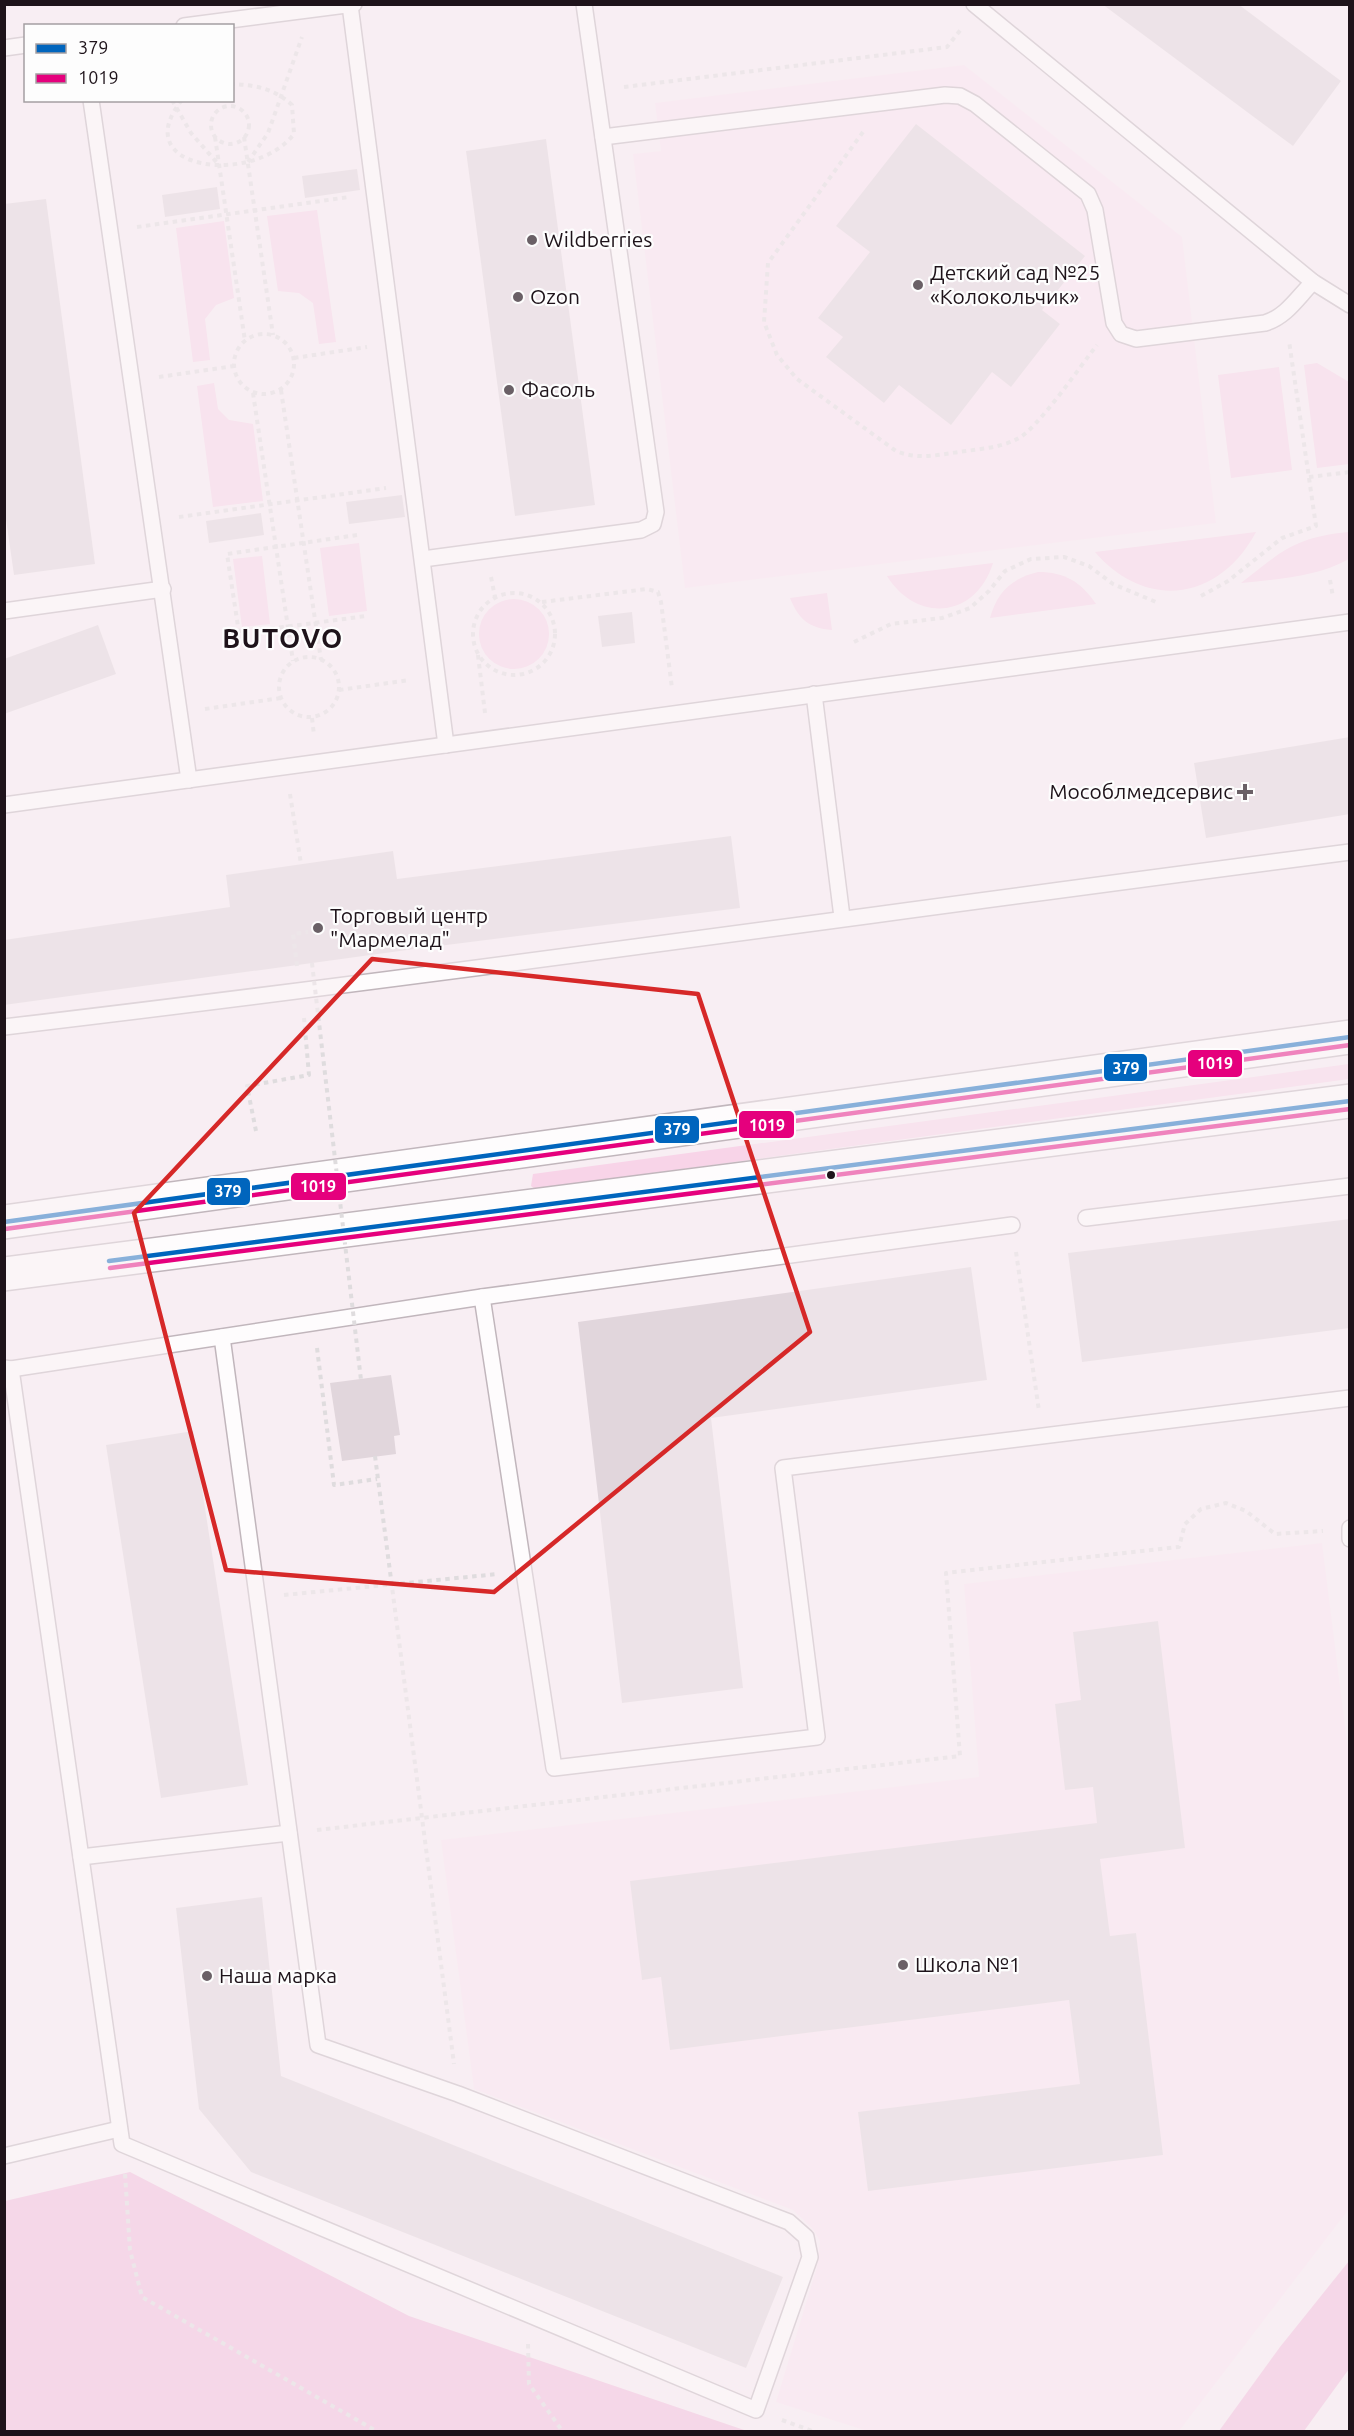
<svg xmlns="http://www.w3.org/2000/svg" width="1354" height="2436" viewBox="0 0 1354 2436" font-family="Ubuntu,sans-serif">
<rect width="100%" height="100%" fill="#f8eef3"/>
<g fill="#fbe5f1">
<polygon points="964,65 1182,237 1216,523 685,588 633,154 661,151 655,103"/>
<polygon points="1322,1543 1350,1766 1349,2209 1179,2431 867,2431 776,2402 817,2267 820,2241 813,2229 793,2210 474,2089 441,1840 979,1777 964,1584"/>
</g>
<g fill="#f8d4e8">
<polygon points="317,210 336,342 319,344 313,303 299,293 278,291 267,216"/>
<polygon points="224,221 234,298 216,305 205,319 210,360 193,362 176,228"/>
<polygon points="1317,363 1349,382 1349,464 1317,468 1304,365"/>
<polygon points="1279,367 1292,470 1231,478 1218,375"/>
<polygon points="214,383 218,409 229,420 253,424 263,501 213,507 197,386"/>
<path d="M1256 532C1219 601 1146 611 1095 552Z"/>
<path d="M1349 532V559C1317 577 1277 579 1241 583 1282 551 1295 537 1349 532Z"/>
<polygon points="359,543 367,611 329,616 320,548"/>
<polygon points="262,556 270,624 242,627 233,559"/>
<path d="M993 563C976 618 917 624 887 576Z"/>
<path d="M1038 572C1065 572 1081 582 1096 604L990 618C997 592 1012 578 1038 572Z"/>
<path d="M827 593 832 630C809 628 799 620 790 598Z"/>
<circle cx="514" cy="634" r="35"/>
<polygon points="1349,1064 1349,1079 535,1189 531,1186 533,1174"/>
</g>
<g fill="#f1bbdb">
<polygon points="130,2172 409,2316 747,2431 5,2431 5,2201"/>
<polygon points="1349,2261 1349,2369 1304,2431 1219,2431 1280,2347"/>
</g>
<g fill="#e1d6dc">
<polygon points="1102,4 1238,4 1341,81 1293,146"/>
<polygon points="916,124 1085,256 1042,310 1060,324 1011,387 992,372 951,425 899,385 884,403 826,357 843,337 818,318 870,252 836,226"/>
<polygon points="546,139 595,505 515,516 466,151"/>
<polygon points="357,169 360,190 305,198 302,176"/>
<polygon points="217,187 220,209 165,217 162,195"/>
<polygon points="46,199 95,564 14,575 4,505 4,204"/>
<polygon points="402,495 405,517 349,524 346,502"/>
<polygon points="261,513 264,535 209,543 206,521"/>
<polygon points="632,612 635,643 602,647 598,616"/>
<polygon points="98,625 116,674 4,714 4,659"/>
<polygon points="1350,737 1350,814 1206,838 1194,763"/>
<polygon points="731,836 740,908 407,950 4,1005 4,940 230,907 226,875 393,851 397,879"/>
<polygon points="1350,1219 1350,1328 1082,1362 1068,1253"/>
<polygon points="971,1267 987,1380 711,1418 743,1688 622,1703 578,1322"/>
<polygon points="391,1375 400,1435 394,1436 396,1454 342,1461 330,1383"/>
<polygon points="193,1431 248,1785 161,1798 106,1445"/>
<polygon points="1158,1621 1185,1848 1100,1859 1110,1936 1136,1933 1163,2155 868,2191 858,2112 1080,2084 1069,2000 670,2050 661,1977 642,1980 630,1881 1097,1823 1093,1787 1065,1790 1055,1704 1081,1700 1073,1632"/>
<polygon points="262,1897 281,2076 783,2277 746,2368 251,2172 199,2109 176,1908"/>
</g>
<g fill="none" stroke-linecap="round" stroke-linejoin="round">
<g stroke="#c1b6bc" stroke-width="18">
<g id="lane">
<polyline points="974,4 1313,282 1350,305"/>
<polyline points="350,5 446,745"/>
<polyline points="184,26 354,4"/>
<polyline points="4,48 26,45"/>
<polyline points="91,100 189,780"/>
<path d="M603 137 945 95 960 96 975 104 1088 194 1095 210 1114 323 1121 334 1136 339 1265 323C1286 317 1298 297 1313 282"/>
<polyline points="423,559 641,530 653,524 656,512 584,4"/>
<polyline points="4,611 163,589"/>
<polyline points="814,694 842,917"/>
<polyline points="4,805 1350,622"/>
<path d="M4 1027C453 974 901 910 1350 852"/>
<polyline points="1086,1218 1350,1186"/>
<polyline points="482,1297 554,1768 817,1737 783,1468 1350,1398"/>
<polyline points="4,1368 11,1369 122,2144 756,2410 810,2257 806,2237 789,2222 458,2094 318,2045 222,1337"/>
<polyline points="11,1369 482,1297 1012,1225"/>
<polyline points="1350,1528 1350,1539"/>
<polyline points="81,1857 289,1833"/>
<polyline points="4,2156 119,2129"/>
</g>
</g>
<g stroke="#c1b6bc" stroke-width="36">
<g id="secondary">
<polyline points="4,1222 1350,1037"/>
<polyline points="4,1274 1350,1101"/>
</g>
</g>
<g stroke="#dfdcde" stroke-width="4" stroke-dasharray="4.5 4.5" stroke-linecap="butt">
<polyline points="624,87 947,47 962,28"/>
<polyline points="172,100 191,133 219,165"/>
<path d="M182 100C125 170 253 187 294 134L292 105C275 89 256 85 232 84"/>
<circle cx="230" cy="125" r="19"/>
<path d="M863 132 768 263 764 322 777 355 797 379 896 451C918 460 937 455 959 452 978 449 1000 448 1017 439 1037 430 1081 365 1097 345"/>
<polyline points="215,137 245,341"/>
<polyline points="244,137 273,335"/>
<polyline points="248,162 268,133 302,37"/>
<polyline points="137,227 349,197"/>
<circle cx="264" cy="364" r="30"/>
<polyline points="294,358 367,347"/>
<polyline points="159,377 234,366"/>
<polyline points="281,390 321,660"/>
<polyline points="253,393 293,661"/>
<polyline points="1309,477 1350,472"/>
<polyline points="179,517 386,488"/>
<polyline points="357,535 227,554 239,633 366,616"/>
<polyline points="491,577 495,597"/>
<polyline points="1330,580 1333,597"/>
<circle cx="514" cy="634" r="41"/>
<polyline points="1201,596 1228,581 1282,538 1316,526 1289,341"/>
<polyline points="542,602 647,589 658,592 661,602 672,688"/>
<polyline points="854,642 891,624 942,618 970,608 989,591 1005,571 1031,559 1064,557 1089,566 1113,584 1156,602"/>
<polyline points="478,655 485,713"/>
<circle cx="309" cy="687" r="30"/>
<polyline points="339,690 410,680"/>
<polyline points="205,709 281,698"/>
<polyline points="312,718 314,735"/>
<polyline points="290,794 301,864"/>
<polyline points="297,966 293,934 308,932"/>
<polyline points="256,1131 247,1086 309,1075 304,1018"/>
<polyline points="1016,1252 1039,1411"/>
<polyline points="317,1348 334,1485 377,1479"/>
<polyline points="375,1456 454,2064"/>
<polyline points="284,1595 498,1574"/>
<polyline points="317,1830 960,1756 946,1573 1179,1547 1185,1524 1201,1509 1226,1503 1246,1511 1275,1534 1323,1531"/>
<polyline points="125,2174 130,2250 142,2297 378,2432"/>
<polyline points="528,2344 529,2384 563,2432"/>
<polyline points="782,2420 815,2432"/>
</g>
<use href="#lane" stroke="#fefcfd" stroke-width="15"/>
<use href="#secondary" stroke="#fefcfd" stroke-width="33"/>
<polyline stroke="#dfdcde" stroke-width="4" stroke-dasharray="4.5 4.5" stroke-linecap="butt" points="312,963 361,1380"/>
<g stroke="#fdfdfd" stroke-width="9">
<g id="bus-1">
<polyline points="4,1222 1350,1037"/>
<polyline points="109,1261 1350,1101"/>
</g>
</g>
<g stroke="#fdfdfd" stroke-width="9">
<g id="bus-2">
<polyline points="5,1229 1350,1045"/>
<polyline points="110,1268 1350,1109"/>
</g>
</g>
<use href="#bus-1" stroke="#0065bd" stroke-width="4.5"/>
<use href="#bus-2" stroke="#e5007d" stroke-width="4.5"/>
</g>
<path d="M0 0H1354V2436H0ZM372 959 698 994 810 1332 494 1592 226 1570 134 1213Z" fill="#f8eef3" fill-opacity=".55" fill-rule="evenodd"/>
<path fill="none" stroke="#d62828" stroke-width="4.5" stroke-linejoin="round" d="M372 959 698 994 810 1332 494 1592 226 1570 134 1213Z"/>
<g fill="#6a6066" stroke="#fdfdfd" stroke-width="2">
<circle cx="532" cy="240" r="6"/>
<circle cx="918" cy="285" r="6"/>
<circle cx="518" cy="297" r="6"/>
<circle cx="509" cy="390" r="6"/>
<path d="M1242 783h6v6h6v6h-6v6h-6v-6h-6v-6h6z"/>
<circle cx="318" cy="928" r="6"/>
<circle cx="903" cy="1965" r="6"/>
<circle cx="207" cy="1976" r="6"/>
</g>
<circle fill="#1e131a" stroke="#fdfdfd" stroke-width="2" cx="831" cy="1175" r="5"/>
<g text-anchor="middle" stroke-width="4.5" stroke-linejoin="round" paint-order="stroke">
<g font-size="21" fill="#1e131a" stroke="#fdfdfd" text-anchor="start">
<text x="544" y="247">Wildberries</text>
<text x="930" y="280">Детский сад №25<tspan x="930" dy="24">«Колокольчик»</tspan></text>
<text x="530" y="304">Ozon</text>
<text x="521" y="397">Фасоль</text>
<text x="1233" y="799" text-anchor="end">Мособлмедсервис</text>
<text x="330" y="923">Торговый центр<tspan x="330" dy="24">"Мармелад"</tspan></text>
<text x="915" y="1972">Школа №1</text>
<text x="219" y="1983">Наша марка</text>
</g>
<g font-size="27" font-weight="bold" letter-spacing="1.5" fill="#1e131a" stroke="#fdfdfd">
<text x="283" y="648">BUTOVO</text>
</g>
</g>
<g stroke="#fdfdfd" stroke-width="2">
<rect x="1187" y="1049" width="56" height="29" rx="6" fill="#e5007d"/>
<rect x="1103" y="1053" width="45" height="29" rx="6" fill="#0065bd"/>
<rect x="738" y="1110" width="57" height="29" rx="6" fill="#e5007d"/>
<rect x="654" y="1115" width="46" height="29" rx="6" fill="#0065bd"/>
<rect x="290" y="1172" width="57" height="29" rx="6" fill="#e5007d"/>
<rect x="206" y="1177" width="45" height="29" rx="6" fill="#0065bd"/>
</g>
<g font-size="16" text-anchor="middle" font-weight="bold" fill="#fff">
<text x="1215" y="1069">1019</text>
<text x="1126" y="1074">379</text>
<text x="767" y="1131">1019</text>
<text x="677" y="1135">379</text>
<text x="318" y="1192">1019</text>
<text x="228" y="1197">379</text>
</g>
<rect width="1354" height="2436" fill="none" stroke="#1e131a" stroke-width="12"/>
<rect x="24" y="24" width="210" height="78" fill="#fdfdfd" stroke="#a49fa2" stroke-width="1.5"/>
<rect x="36" y="44" width="30" height="9" fill="#0065bd" stroke="#a49fa2" stroke-width="1.5"/>
<text x="78" y="54" font-size="18" fill="#1e131a">379</text>
<rect x="36" y="74" width="30" height="9" fill="#e5007d" stroke="#a49fa2" stroke-width="1.5"/>
<text x="78" y="84" font-size="18" fill="#1e131a">1019</text>
</svg>
